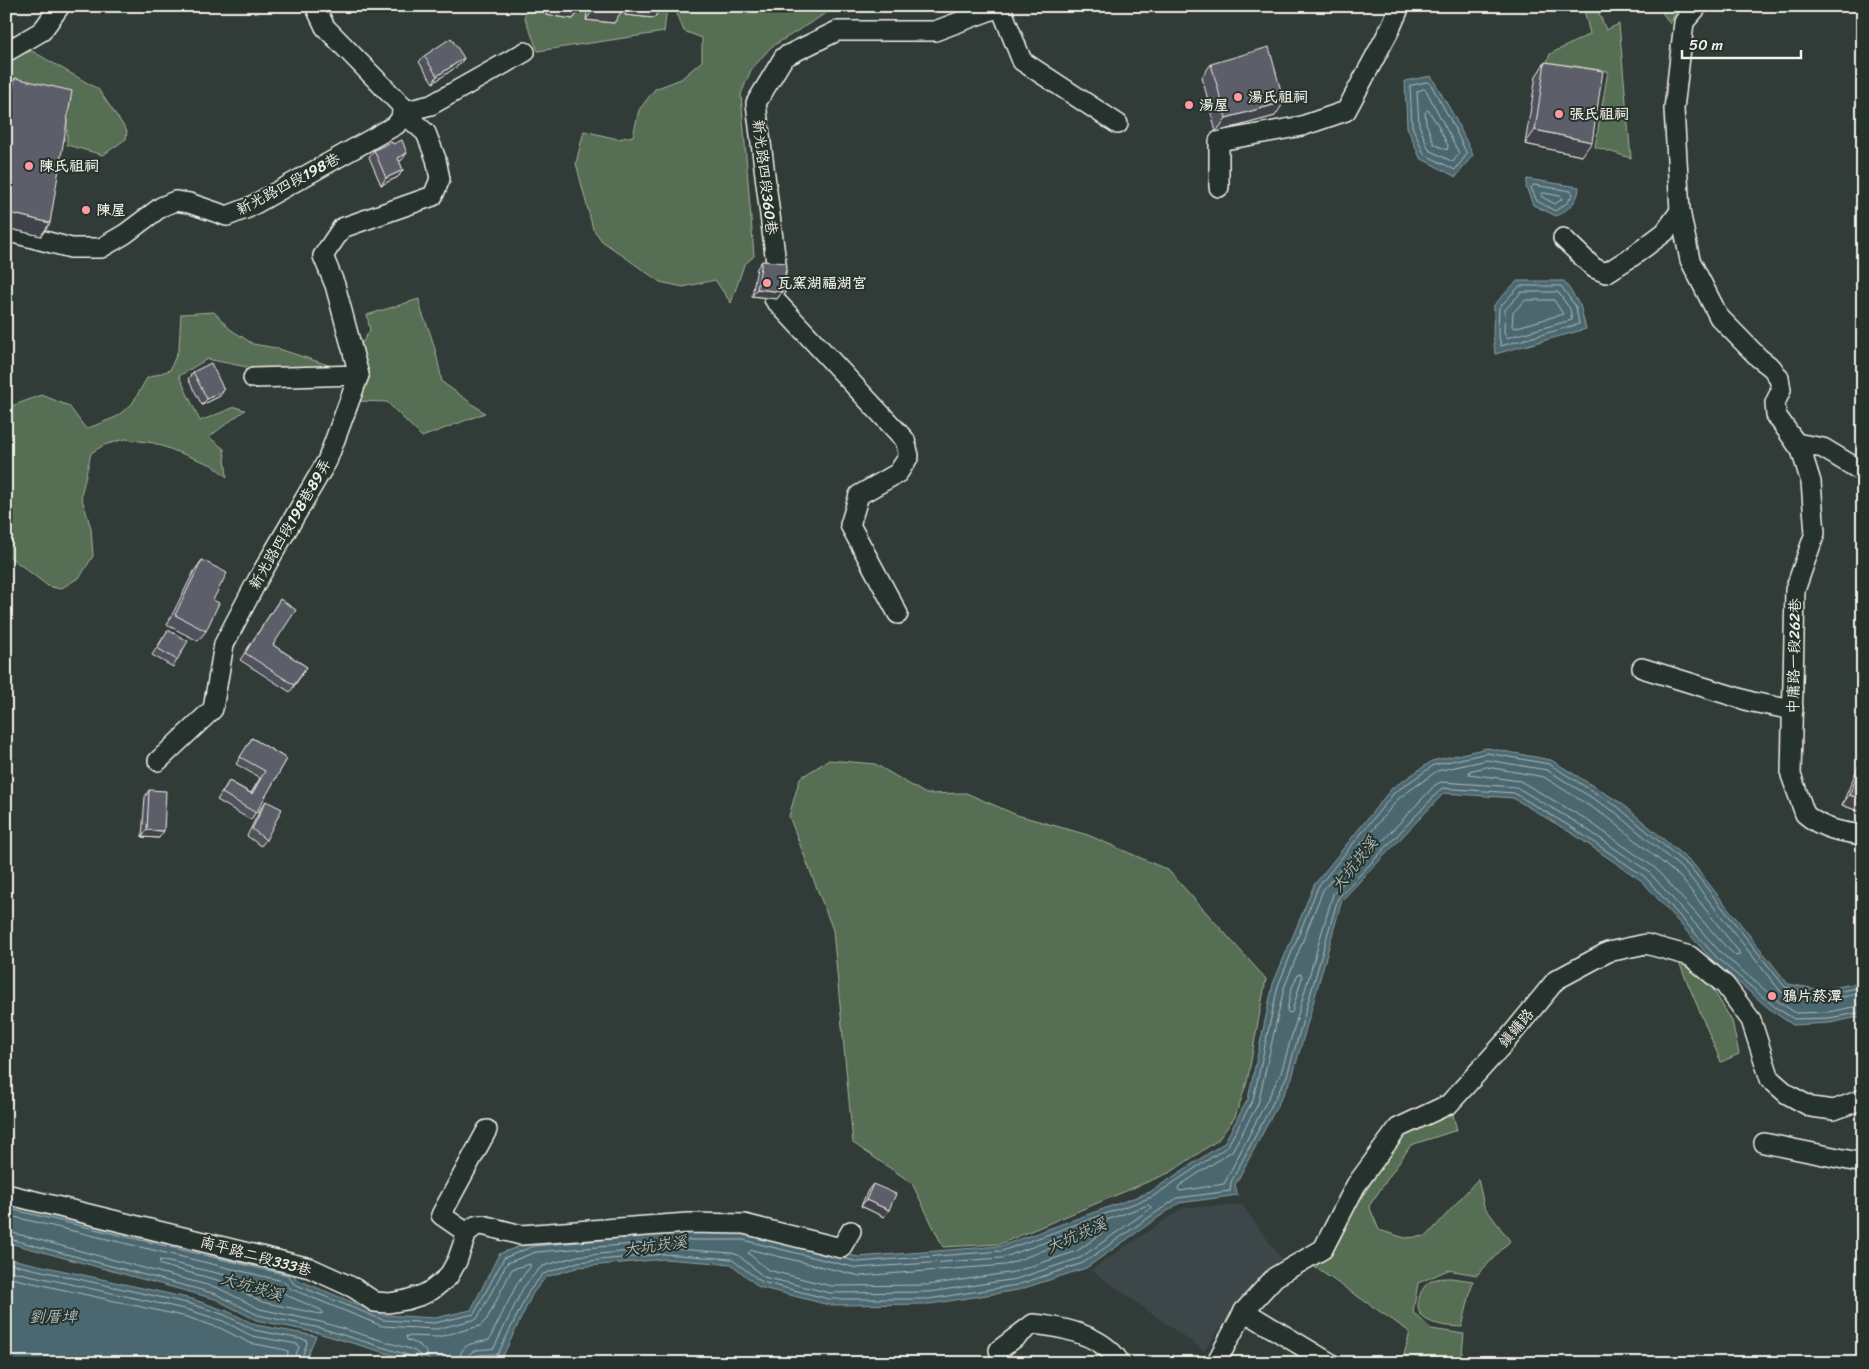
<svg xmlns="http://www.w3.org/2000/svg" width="1869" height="1369" viewBox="0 0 1869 1369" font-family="Sriracha,'LXGW WenKai TC',sans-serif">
<rect width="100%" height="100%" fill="#313c39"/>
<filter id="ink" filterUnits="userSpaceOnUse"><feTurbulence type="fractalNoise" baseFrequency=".02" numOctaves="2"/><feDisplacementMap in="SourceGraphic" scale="10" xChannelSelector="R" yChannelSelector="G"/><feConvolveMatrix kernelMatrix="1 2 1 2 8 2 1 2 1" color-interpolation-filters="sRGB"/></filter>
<g filter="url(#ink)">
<polygon fill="#3e4648" points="1242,1205 1284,1262 1238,1303 1204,1351 1091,1270 1184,1207"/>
<g fill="#576e52" stroke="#a6b09d">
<polygon points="532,6 667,6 664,32 538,51 524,16"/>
<polygon points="674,6 836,7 771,47 751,70 741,94 754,256 744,265 731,303 715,280 683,287 660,282 602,241 593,229 576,163 584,131 618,139 633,136 639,110 655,89 681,79 702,61 702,38 684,31"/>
<polygon points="1583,6 1596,6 1606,30 1619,24 1631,158 1595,147 1608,71 1547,62 1550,54 1590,34"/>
<polygon points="1658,6 1679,6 1670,24"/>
<polygon points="32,51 98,89 127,131 126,139 103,155 67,145 67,101 6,86 6,58"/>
<path d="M419 299C420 312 427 323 431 336 436 351 439 366 442 382L485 413 422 437 387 402 357 401 368 370 361 345 370 330 367 315Z"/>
<polygon points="214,312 230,329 253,344 276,348 334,367 257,369 207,359 179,376 200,421 235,407 245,410 209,437 224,449 227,477 212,465 154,443 125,439 104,445 91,453 81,496 91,528 93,556 80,577 60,589 48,586 6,554 6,452 8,448 6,446 6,408 42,395 69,406 86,429 116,417 132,404 147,378 170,370 179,348 181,314"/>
<polygon points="829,760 875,764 926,794 966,793 1017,815 1088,835 1168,870 1266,979 1247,1082 1235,1117 1218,1140 1171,1172 1000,1244 943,1247 912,1183 853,1143 833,930 789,816 800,778"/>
<polygon points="1678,960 1711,986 1732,1021 1739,1054 1721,1062"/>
<polygon points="1452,1111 1457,1130 1411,1145 1369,1206 1379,1230 1405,1238 1427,1236 1478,1179 1484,1206 1510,1241 1477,1275 1448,1270 1418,1283 1413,1312 1431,1329 1464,1334 1461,1363 1404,1355 1410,1332 1313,1266 1332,1254 1356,1206 1403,1135"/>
<path d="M1451 1278 1473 1281 1462 1327C1449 1326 1435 1326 1424 1318 1412 1309 1420 1287 1431 1281 1436 1278 1445 1278 1451 1278Z"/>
</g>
<g fill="#4b6871" stroke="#8f9fa1">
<polygon points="1431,76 1454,116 1473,155 1456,177 1420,158 1407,127 1405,81"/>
<path d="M1527 179 1579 187C1579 201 1568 210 1556 216L1533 205 1526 187Z"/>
<polygon points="1517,281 1564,281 1580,305 1586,329 1495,354 1493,332 1494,305"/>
<polygon points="1487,748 1551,760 1621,803 1694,865 1788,984 1822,990 1863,982 1863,1016 1830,1023 1793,1025 1772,1011 1713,961 1642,881 1573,834 1513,798 1444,793 1342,900 1292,1078 1235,1185 1238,1195 1179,1203 1086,1268 1018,1290 930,1304 829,1305 759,1287 731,1264 664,1259 579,1267 546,1277 533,1293 501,1360 413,1361 318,1333 256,1320 215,1299 6,1242 6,1203 292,1271 296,1279 383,1315 435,1318 471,1310 499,1254 533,1241 683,1228 744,1229 858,1257 1001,1246 1150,1192 1224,1143 1248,1099 1273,984 1314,885 1391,789 1432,761"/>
<polygon points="6,1258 192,1299 227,1311 256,1325 316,1336 304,1363 6,1363"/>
</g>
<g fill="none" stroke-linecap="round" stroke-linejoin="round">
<g stroke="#b0bab8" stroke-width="1">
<polygon points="1427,82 1430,83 1450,119 1467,154 1455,170 1424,154 1412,126 1410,86"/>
<polygon points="1424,89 1426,90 1459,153 1453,162 1429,150 1419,125 1417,92"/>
<polygon points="1428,110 1438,125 1448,146 1447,150 1434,144 1426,123 1425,113"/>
<polygon points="1534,185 1571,191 1573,194 1567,203 1555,211 1537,201 1531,188"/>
<polygon points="1544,193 1560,196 1562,199 1555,204 1542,197 1541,194"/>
<polygon points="1520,286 1561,286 1576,307 1579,324 1501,346 1498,332 1499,308"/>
<polygon points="1522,292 1558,292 1570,309 1572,320 1506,338 1504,331 1505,310"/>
<polygon points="1526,300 1554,300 1563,314 1514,328 1512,326 1513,313"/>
<polygon points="1487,767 1544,777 1610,819 1681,878 1739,952 1739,955 1736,956 1726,947 1655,868 1584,818 1520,781 1469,774 1470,771"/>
<polygon points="1301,974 1302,977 1292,1012 1289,1013 1287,1011 1291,990 1298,975"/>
<polyline points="1863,993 1821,1001 1781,992 1686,872 1615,812 1547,770 1487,760 1437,771 1399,798 1323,890 1284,988 1258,1104 1232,1151 1179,1186 1178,1189 1180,1191 1224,1184 1281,1073 1333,894 1435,785 1441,782 1516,787 1579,824 1649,872 1721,953 1779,1002 1796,1013 1828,1012 1863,1005"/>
<polyline points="6,1208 288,1275 294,1284 383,1320 435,1323 474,1314 504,1258 534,1246 635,1237"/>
<path d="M6 1215 283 1281 291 1289 382 1326 436 1329 477 1319 507 1263 536 1252 684 1240H743L857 1268 1002 1258 1148 1205 1151 1207 1150 1209 1080 1258 1016 1279 929 1292 830 1293 764 1277 738 1255 732 1253 663 1248 578 1256 543 1266 538 1270 523 1288 494 1348C482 1351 468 1346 466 1363"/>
<polygon points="1098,1230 1101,1231 1101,1234 1077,1251 1014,1272 928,1285 831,1286 768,1270 748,1253 752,1250 860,1276 1005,1265"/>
<polyline points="6,1231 218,1288 260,1309 321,1322 413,1350 420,1355 422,1363"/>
<polyline points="6,1238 216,1294 258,1315 320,1328 411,1356 415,1358 415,1363"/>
<polyline points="842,1258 858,1262 1002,1251 1152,1197 1227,1147 1253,1100 1278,986 1318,887 1394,793 1434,765 1487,753 1549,764 1618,807 1691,868 1785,987 1822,995 1863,987"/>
<polygon points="160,1260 278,1287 288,1296 321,1310 323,1313 320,1314 262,1302 221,1281 161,1265"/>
<polyline points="6,1263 191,1304 225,1315 254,1330 306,1340 307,1343 300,1363"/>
<polyline points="6,1270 189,1310 223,1321 252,1336 297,1344 299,1347 293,1363"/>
<polyline points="6,1277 187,1317 220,1328 250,1343 286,1350 288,1352 286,1363"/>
<path d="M429 1363C428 1348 419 1344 407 1340L406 1336 438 1337 480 1326 487 1319 512 1269 530 1264V1267L517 1284 489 1340C474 1344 460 1341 459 1363"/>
<polyline points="473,1363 473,1358 478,1355 498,1354 529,1291 543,1274 578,1262 664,1254 731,1259 762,1282 829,1299 929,1299 1017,1285 1083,1263 1177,1198 1230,1191 1231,1182 1287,1076 1338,898 1442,788 1514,793 1576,830 1645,877 1717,958 1775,1007 1794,1019 1829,1018 1863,1012"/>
</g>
<g stroke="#f4f1e8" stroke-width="22">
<g id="minor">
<polyline points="1001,8 1022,61 1118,124"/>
<polyline points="6,52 42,31 60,6"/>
<polyline points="402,112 431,105 525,52"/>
<polyline points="1219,187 1219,141 1302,126 1346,111 1390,29 1400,6"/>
<path d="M1680 211 1690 260 1719 317 1759 358 1772 368 1779 378 1781 390 1775 403 1776 415 1801 450 1811 482 1815 533 1795 590 1791 775 1805 814C1822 829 1841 832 1863 835"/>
<polyline points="6,231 71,248 101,248 125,234 161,207 175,201 189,203 227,216 248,208 396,125 401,118 403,107 325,27 315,6"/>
<polyline points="1563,238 1594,268 1606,273 1633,256 1665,232 1680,211 1674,109 1684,22 1698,6"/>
<polyline points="253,378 359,375"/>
<polyline points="1796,443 1823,448 1863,472"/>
<polyline points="898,614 850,525 859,495 898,473 909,456 905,440 774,299 776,263 756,103 784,57 837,31 935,31 1002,6"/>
<polyline points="1642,668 1752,702 1793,710"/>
<polyline points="158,761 213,709 224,644 257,581 327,461 359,375 335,285 323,256 342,228 433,196 440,179 436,159 426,133 402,112"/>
<polyline points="1764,1143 1863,1163"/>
<polyline points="6,1194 310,1268 354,1288 375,1302 389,1303 406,1300 422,1295 432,1290 448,1277 457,1261 467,1233 475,1226 482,1225 521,1235 688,1223 744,1224 841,1248 851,1231"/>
<polyline points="467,1233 441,1215 487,1130"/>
<polyline points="1244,1311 1330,1363"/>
<path d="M999 1350 1033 1324C1062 1327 1104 1335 1120 1363"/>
<polyline points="1216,1363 1244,1311 1275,1277 1323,1249 1356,1185 1398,1128 1449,1104 1507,1040 1556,980 1608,952 1646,944 1690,956 1725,985 1751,1020 1770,1079 1787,1094 1811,1107 1834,1110 1863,1099"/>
</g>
</g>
<use href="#minor" stroke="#26332d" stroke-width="19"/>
</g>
<g fill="#4f515b" stroke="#f4f1e8">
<polygon points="547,6 582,6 573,19 546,15"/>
<polygon points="588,6 624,6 614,23 586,20"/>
<polygon points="626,6 662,6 654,18 625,15"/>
<polygon points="424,56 464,58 459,65 433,83 419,62"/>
<polygon points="1545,62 1582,156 1525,144 1536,76"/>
<polygon points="1211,64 1275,116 1216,132 1202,77"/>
<polygon points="15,78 50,223 41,236 6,228 6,90"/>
<polygon points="374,150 402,160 399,161 403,170 398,177 381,185 369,157"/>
<polygon points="762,261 782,292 777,299 752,296 757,268"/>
<polygon points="193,372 220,396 202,405 188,379"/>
<polygon points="202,560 213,600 206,631 198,641 167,625 194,571"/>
<polygon points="280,599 273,645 307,667 290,692 240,660"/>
<polygon points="168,630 177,660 173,667 152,655"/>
<polygon points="252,738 287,759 251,820 217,800 229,781 251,793 260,778 236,764"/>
<polygon points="1863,757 1863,809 1861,812 1842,805 1860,762"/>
<polygon points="149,790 159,838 142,837 145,797"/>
<polygon points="266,801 266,840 261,846 247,836 261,808"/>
<polygon points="873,1184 884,1217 861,1206 868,1190"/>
</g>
<g fill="#40424a" stroke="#f4f1e8">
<polygon points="552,6 582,6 573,19 546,15"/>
<polygon points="596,6 623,9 614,23 586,20"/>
<polygon points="631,6 662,6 654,18 625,15"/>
<polygon points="464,58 459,65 433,83 437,76"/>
<polygon points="1284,102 1275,116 1216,132 1226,118"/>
<polygon points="1535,130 1592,142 1582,156 1525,144"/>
<polygon points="407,153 402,160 393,164 398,158"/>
<polygon points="403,170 398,177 381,185 386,178"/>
<polygon points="6,212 50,223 41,236 6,228"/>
<polygon points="757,289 782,292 777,299 752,296"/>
<polygon points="224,390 220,396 202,405 207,399"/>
<polygon points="1849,795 1863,799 1863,809 1861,812 1842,805"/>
<polygon points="147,830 164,831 159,838 142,837"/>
<polygon points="866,1200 889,1210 884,1217 861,1206"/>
</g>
<g fill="#5c5e6a" stroke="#f4f1e8">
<polygon points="596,6 624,6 623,9"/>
<polygon points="451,38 464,58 437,76 424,56"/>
<polygon points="1269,47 1284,102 1226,118 1211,64"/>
<polygon points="1545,62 1603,71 1592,142 1535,130"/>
<polygon points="15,78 72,91 50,223 6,212 6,135"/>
<polygon points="402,140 407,153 398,158 403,170 386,178 374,150 392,142 393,144"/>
<polygon points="762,261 787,263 782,292 757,289"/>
<polygon points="211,363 224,390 207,399 193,372"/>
<polygon points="202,560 227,573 213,600 219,603 206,631 175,615"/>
<polygon points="280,599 296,610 273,645 307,667 294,685 245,653"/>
<polygon points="168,630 188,641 177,660 157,648"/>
<polygon points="252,738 287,759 256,813 222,793 229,781 252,794 265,771 240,757"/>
<polygon points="1863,762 1863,799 1849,795"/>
<polygon points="149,790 166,791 164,831 147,830"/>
<polygon points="266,801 282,809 266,840 252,829"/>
<polygon points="873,1184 896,1194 889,1210 866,1200"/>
</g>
</g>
<g fill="#ff9aa2" stroke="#26332d" stroke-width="2">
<circle cx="1238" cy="97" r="5"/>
<circle cx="1189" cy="105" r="5"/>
<circle cx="1559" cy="114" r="5"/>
<circle cx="29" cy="166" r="5"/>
<circle cx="86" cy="210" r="5"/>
<circle cx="767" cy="283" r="5"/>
<circle cx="1772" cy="996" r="5"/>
</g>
<g text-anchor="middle" stroke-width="4" stroke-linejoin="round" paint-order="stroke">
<g font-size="15" font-weight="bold" fill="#f4f1e8" stroke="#26332d" text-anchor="start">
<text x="1248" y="102">湯氏祖祠</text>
<text x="1199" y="110">湯屋</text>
<text x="1569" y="119">張氏祖祠</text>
<text x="39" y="171">陳氏祖祠</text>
<text x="96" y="215">陳屋</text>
<text x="777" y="288">瓦窯湖福湖宮</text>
<text x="1782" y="1001">鴉片菸潭</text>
</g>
<g font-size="15" fill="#f4f1e8" stroke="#26332d">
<text transform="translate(765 177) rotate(83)" y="5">新光路四段360巷</text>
<text transform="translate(288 184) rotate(-28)" y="5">新光路四段198巷</text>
<text transform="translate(290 524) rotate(-60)" y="5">新光路四段198巷89弄</text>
<text transform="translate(1794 656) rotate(-89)" y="5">中庸路一段262巷</text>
<text transform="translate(1516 1028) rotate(-50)" y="5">鎮鏞路</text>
<text transform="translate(256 1256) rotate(15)" y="5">南平路二段333巷</text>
</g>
<g font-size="16" font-style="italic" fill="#b0bab8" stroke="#26332d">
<text transform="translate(1354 864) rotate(-52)" y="6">大坑崁溪</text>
<text transform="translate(1076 1235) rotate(-24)" y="6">大坑崁溪</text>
<text transform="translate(655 1245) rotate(-8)" y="6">大坑崁溪</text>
<text transform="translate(252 1286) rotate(16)" y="6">大坑崁溪</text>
<text x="53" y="1322">劉厝埤</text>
</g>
</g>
<rect width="1869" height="1369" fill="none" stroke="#26332d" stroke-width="25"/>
<rect x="12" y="12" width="1844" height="1344" fill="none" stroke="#f4f1e8" stroke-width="2" filter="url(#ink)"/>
<path d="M1682 50v8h119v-8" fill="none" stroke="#f4f1e8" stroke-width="2.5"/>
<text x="1689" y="50" font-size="15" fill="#f4f1e8" stroke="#26332d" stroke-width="4" paint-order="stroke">50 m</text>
</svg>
